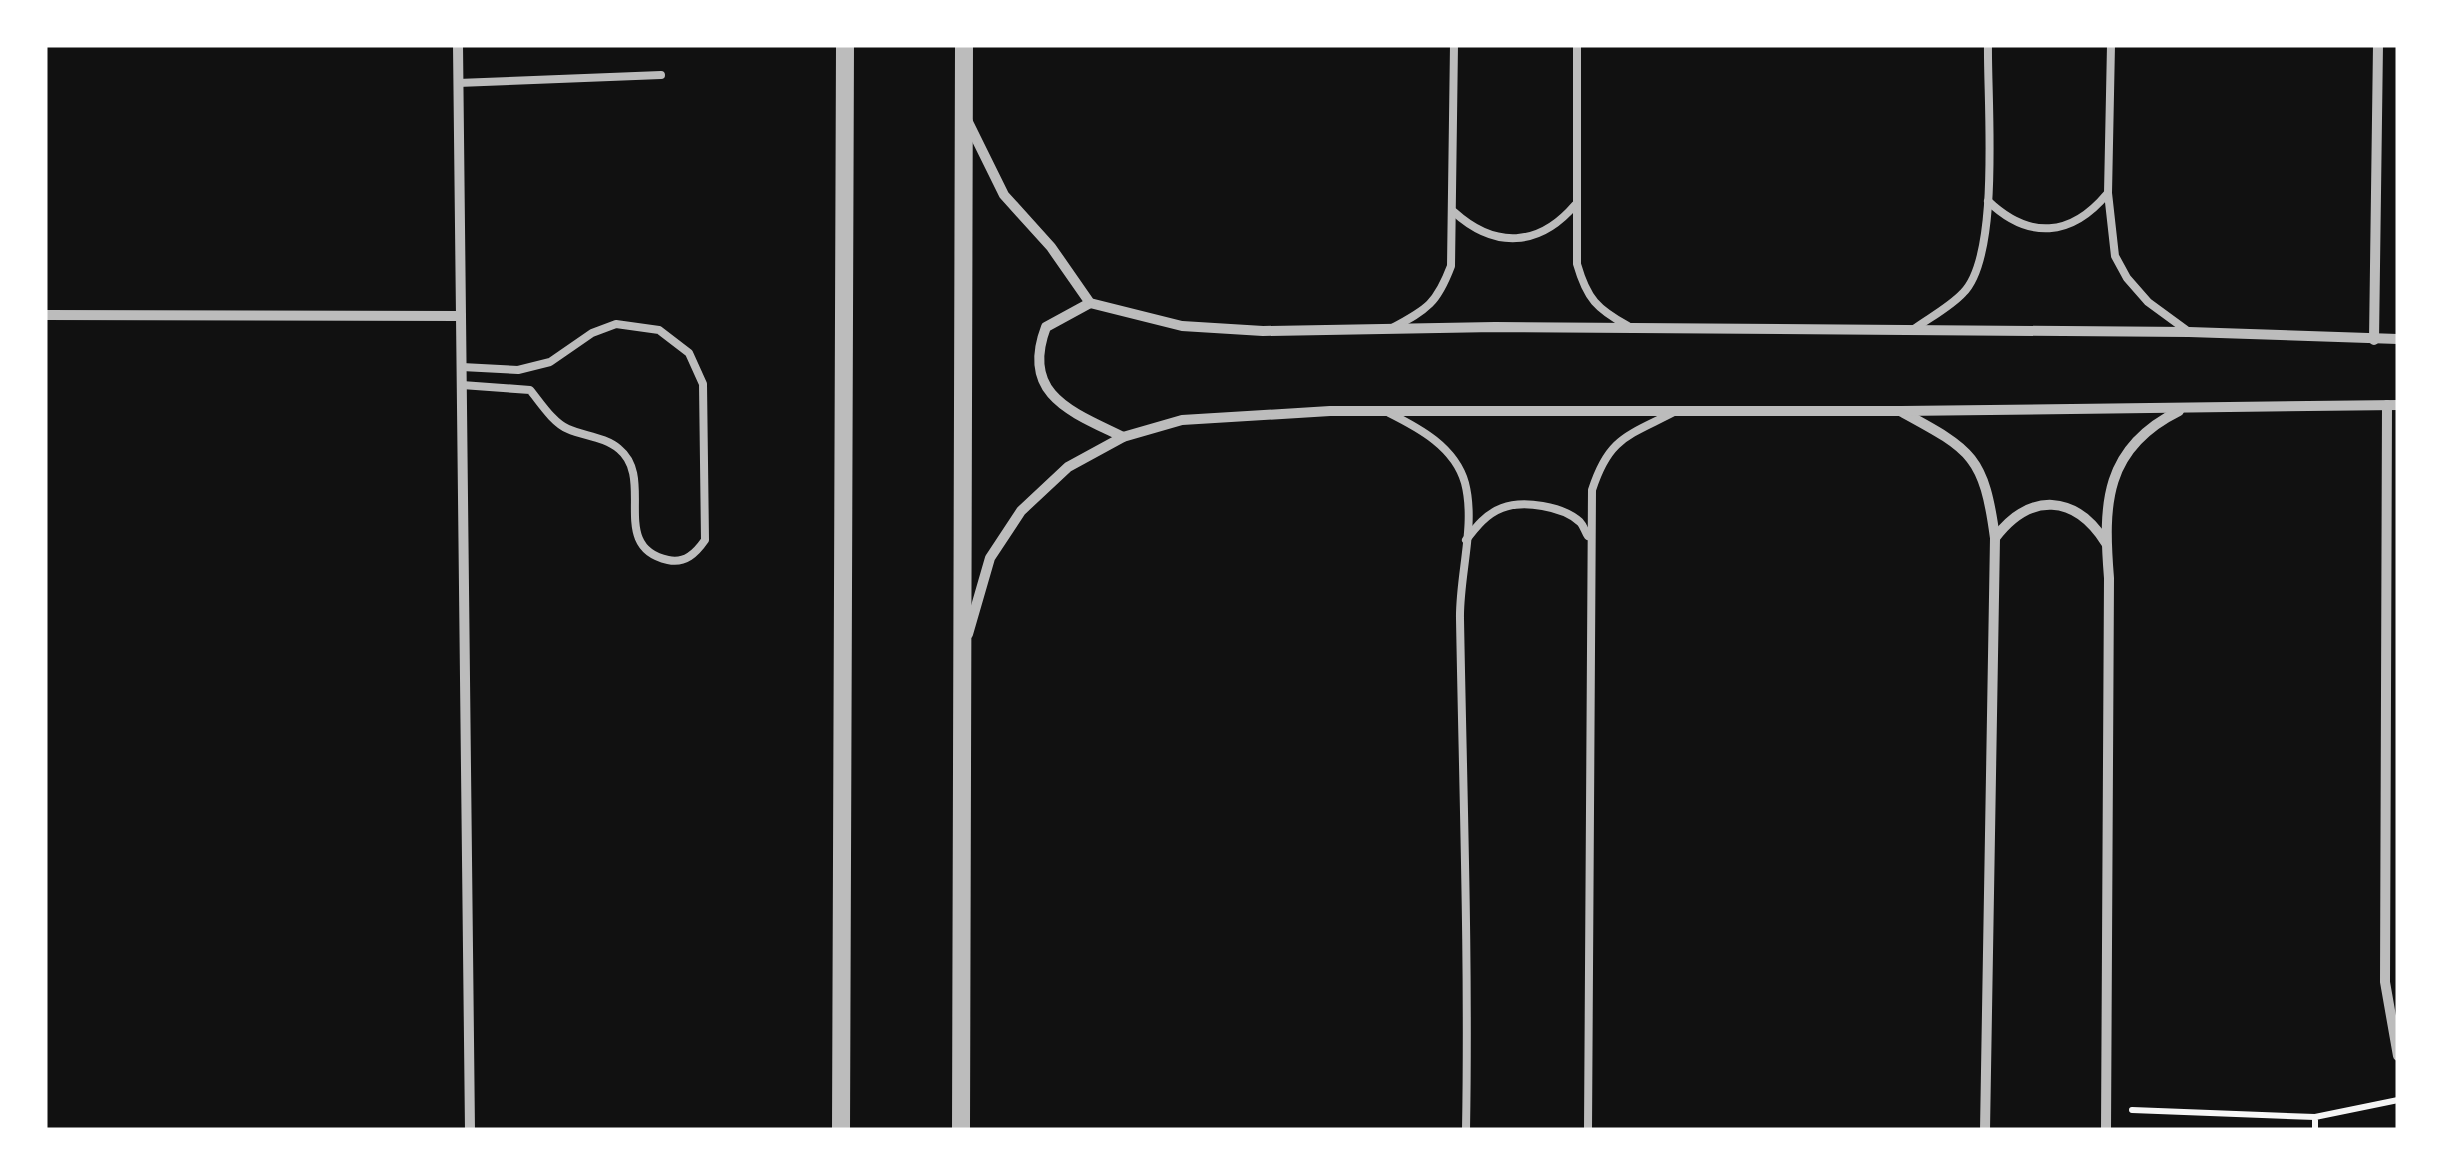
<svg xmlns="http://www.w3.org/2000/svg" width="2443" height="1175" viewBox="0 0 2443 1175" font-family="'Golos Text',sans-serif">
<rect width="100%" height="100%" fill="#111"/>
<g fill="none" stroke-linecap="round" stroke-linejoin="round">
<g stroke="#f5f5f5" stroke-width="6">
<polyline points="2132,1110 2315,1117"/>
<polyline points="2315,1130 2315,1117 2398,1100"/>
</g>
<g stroke="#bcbcbc" stroke-width="8">
<path d="M1577 45V264C1587 299 1597 309 1628 326"/>
<polyline points="2111,45 2108,193 2115,256 2127,278 2148,302 2189,332"/>
<polyline points="458,83 661,75"/>
<path d="M1988 201C2029 240 2071 237 2107 194"/>
<path d="M1454 212C1495 249 1539 247 1575 205"/>
<path d="M1392 328C1428 309 1437 303 1451 266L1454 45"/>
<path d="M1914 329C1929 318 1950 307 1963 293 2001 256 1987 101 1988 45"/>
<path d="M462 367 518 370 550 362 592 333 616 324 659 330 689 353 703 384 705 540C696 553 685 564 668 560 608 547 656 479 619 449 605 437 584 436 568 429 553 423 540 402 530 390L462 385"/>
<path d="M1389 413C1419 428 1455 447 1465 483 1476 525 1459 576 1460 619 1463 790 1469 960 1466 1130"/>
<path d="M1466 540C1476 527 1486 514 1502 508 1523 500 1563 506 1580 522 1584 526 1585 532 1588 536"/>
<path d="M1588 1130 1592 490C1609 437 1628 436 1674 412"/>
</g>
<g stroke="#bcbcbc" stroke-width="10">
<polyline points="458,45 470,1130"/>
<polyline points="967,120 1004,195 1051,247 1090,303 1182,326 1263,331 1495,327 2189,332 2398,339"/>
<path d="M1090 303 1046 327C1020 395 1072 412 1123 437"/>
<polyline points="45,315 461,316"/>
<polyline points="2374,340 2378,45"/>
<polyline points="2387,405 2385,982 2398,1056"/>
<path d="M1902 412C1972 450 1984 456 1995 538L1985 1130"/>
<path d="M1995 538C2030 492 2075 494 2106 543"/>
<polyline points="968,634 990,558 1021,511 1068,467 1123,437 1182,420 1330,411 1901,411 2398,405"/>
<path d="M2106 1130 2109 578C2103 504 2104 448 2179 411"/>
</g>
<g stroke="#bcbcbc" stroke-width="18">
<polyline points="841,1130 845,45"/>
<polyline points="961,1130 964,45"/>
</g>
</g>
<rect width="2443" height="1175" fill="none" stroke="#ffffff" stroke-width="95"/>
</svg>
